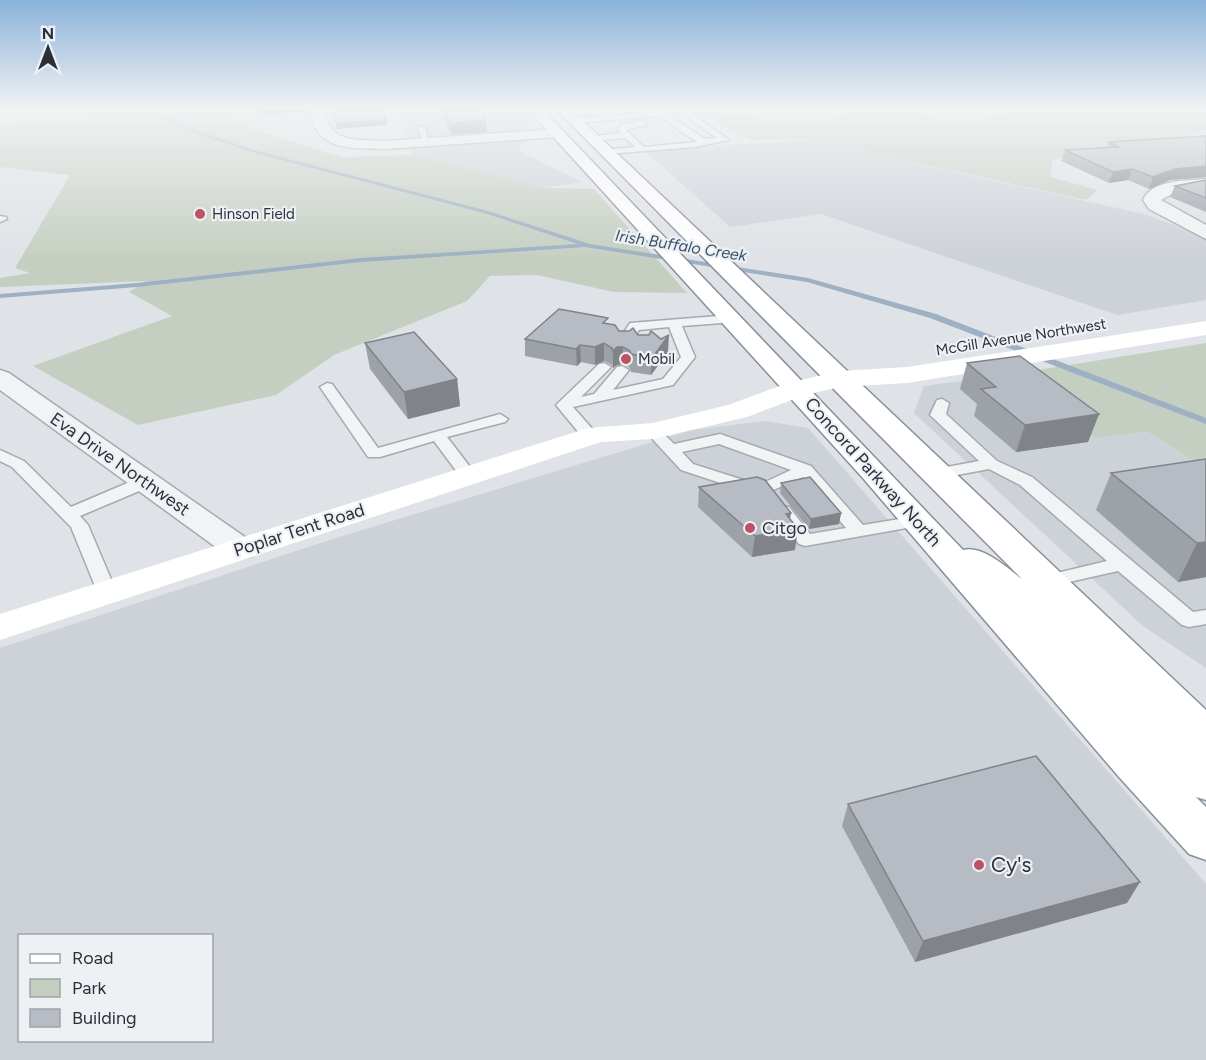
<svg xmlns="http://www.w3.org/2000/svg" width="1206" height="1060" viewBox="0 0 1206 1060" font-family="Figtree,sans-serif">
<rect width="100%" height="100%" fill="#dfe2e6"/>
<g fill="#cdd1d8" fill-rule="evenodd">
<polygon points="396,110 518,110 541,136 524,138 528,141 520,145 521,152 582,182 543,188 413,155"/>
<polygon points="579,110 737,110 591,122"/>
<polygon points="812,140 1148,215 1206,238 1206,300 1117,315 821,214 730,227 644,150"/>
<polygon points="1005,375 1094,438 1148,432 1206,468 1206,668 1143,626 914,413 924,386"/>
<path d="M765 421 808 428 1206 884V1060H0V648L336 538 692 430ZM20 936H212V1040H20Z"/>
</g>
<g fill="#c5cfc1">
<polygon points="84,110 230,110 232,117 256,130 342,157 413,155 543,188 594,189 687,293 614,292 537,275 490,276 467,301 334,355 276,395 138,425 33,366 172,316 129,292 146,281 0,287 0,278 30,273 15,268 70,175 0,167 0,127 51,120 95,118"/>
<path d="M857 110H920C938 129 994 120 1015 110H1206V130L1152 145 1086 148 1052 161 1051 177 1097 190 1086 200 808 139 752 140 705 117 703 113C756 113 805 135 857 110Z"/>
<polygon points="1206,343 1206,468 1148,432 1094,438 1006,375"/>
</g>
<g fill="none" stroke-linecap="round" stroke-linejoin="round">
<polygon fill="#9eb0c3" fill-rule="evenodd" points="145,110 151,110 195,130 258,151 488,211 590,244 808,278 936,314 1206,418 1206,424 930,318 807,282 585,247 361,262 137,287 0,298 0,294 137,283 361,258 578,244 484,213 254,153 191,132"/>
<g stroke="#a5a9b0" stroke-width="3">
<g id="lane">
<polygon points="515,110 539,110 541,112 522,115"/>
<path d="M677 110H709L691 113 729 140 695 147 606 154 602 152 603 150 635 147 625 138 593 141H590V137L621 133 618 130 621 124 643 121H646V125L626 130 644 147 697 142 659 116 574 123 570 121 574 119ZM682 114 717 138 705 139 668 115Z"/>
<polygon points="418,126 425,128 429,144 422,142"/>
<polygon points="0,216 6,217 7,219 0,222"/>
<polygon points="731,315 735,316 737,319 735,322 682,326 695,357 673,385 573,407 596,433 598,436 596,439 584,439 556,405 599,364 604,363 611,367 581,397 594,394 617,367 622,366 629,370 613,390 663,379 681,357 669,327 639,330 629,346 619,346 617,343 630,323"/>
<polygon points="327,383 332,384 378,448 500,414 508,419 505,422 447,437 477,476 469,481 463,480 434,441 380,457 368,457 320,387"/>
<polygon points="942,399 949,403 946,414 997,461 1032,477 1193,612 1206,610 1206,624 1189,627 1182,625 1118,571 1047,587 1040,585 1037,581 1040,577 1107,561 1020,485 989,469 936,479 930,478 928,474 930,470 979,461 930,415 937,400"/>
<path d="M653 426 658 428 674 444 720 434 811 466 863 525 918 516 924 517 927 521 924 525 918 526 805 546 799 544 774 511 777 507H789L810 534 846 528 803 477 760 496 681 470 645 431ZM719 444 791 470 759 485 693 464 682 452Z"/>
<polygon points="0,450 24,461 71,507 139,478 151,478 153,482 151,486 80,516 88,525 116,591 113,596 106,597 99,596 71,527 12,467 0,461"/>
</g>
</g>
<g stroke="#a5a9b0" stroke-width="3">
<g id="street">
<path d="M310 110H324C330 145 357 139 386 141L556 129 563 133 556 137 386 149C352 148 316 152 310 110Z"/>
<path d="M1206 179V189L1174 193 1161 200 1206 225V239L1149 209 1143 200C1152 179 1187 181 1206 179Z"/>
<polygon points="0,370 9,373 252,542 257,549 252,556 240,559 228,556 0,390"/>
</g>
</g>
<g stroke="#88909b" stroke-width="3">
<path id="highway" d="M529 110H543L963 550C983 545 1007 568 1022 579L557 110H571L1206 710V800L1196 797 1206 807V860L1189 854 1119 777 862 477Z"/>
</g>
<use href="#lane" fill="#f1f3f5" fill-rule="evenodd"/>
<use href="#street" fill="#f1f3f5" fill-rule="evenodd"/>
<polygon fill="#fff" fill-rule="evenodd" points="1206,321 1206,335 907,383 840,387 805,395 747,417 653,439 601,442 0,640 0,614 588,428 653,423 728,405 788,383 840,371 907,367"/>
<use href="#highway" fill="#fff" fill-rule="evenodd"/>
</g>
<g fill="#9da1a8">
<polygon points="440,110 480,110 487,132 451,134"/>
<polygon points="1206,136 1206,177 1170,180 1149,189 1128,180 1109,183 1061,161 1065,150 1107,147 1109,142"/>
<polygon points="1206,180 1206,212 1170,197 1175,186"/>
<polygon points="608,323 619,331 638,335 668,352 651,375 631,372 630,368 623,364 617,365 613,368 612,365 604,361 595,365 581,362 577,366 525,356 525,339"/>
<polygon points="365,343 457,379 460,406 408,419 370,369"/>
<polygon points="967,363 1099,414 1088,442 1016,452 974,416 977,404 960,389"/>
<polygon points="1206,459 1206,577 1178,582 1096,510 1111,473"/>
<polygon points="781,483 841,513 839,524 809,529 780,493"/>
<polygon points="699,487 790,520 795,550 752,557 698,507"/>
<polygon points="848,804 1127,903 915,962 842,826"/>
</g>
<g fill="#808388">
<polygon points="257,110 309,110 308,113 258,115"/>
<polygon points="386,120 387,125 337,129 336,123"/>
<polygon points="486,120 487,132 451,134 450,123"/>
<polygon points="1206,166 1206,177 1170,180 1149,189 1153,177 1175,169"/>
<polygon points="1132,169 1128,180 1109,183 1113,172"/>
<polygon points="669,335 668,352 651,375 652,358"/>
<polygon points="604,343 604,361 595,365 595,347"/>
<polygon points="580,345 581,362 577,366 576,349"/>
<polygon points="617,347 623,347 623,364 617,365 613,368 613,351"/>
<polygon points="457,379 460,406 408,419 404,392"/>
<polygon points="1099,414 1088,442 1016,452 1025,425"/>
<polygon points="791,513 788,531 798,529 795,550 752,557 755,536 786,514"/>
<polygon points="841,513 839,524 809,529 811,519"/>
<polygon points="1206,542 1206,577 1178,582 1197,543"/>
<polygon points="1140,882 1127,903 915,962 923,941"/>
</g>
<g fill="#b7bbc3" stroke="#808388" stroke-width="1.5">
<polygon points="332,110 382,110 386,120 336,123"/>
<polygon points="444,110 480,110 486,120 450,123"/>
<polygon points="1206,136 1206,166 1175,169 1153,177 1132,169 1113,172 1065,150 1119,147 1109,142"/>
<polygon points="1206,180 1206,198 1175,186"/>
<polygon points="559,309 608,318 603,323 615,325 619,331 629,331 633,328 638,335 649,335 651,331 661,339 669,335 652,358 631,354 630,351 623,347 617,347 613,351 612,348 604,343 595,347 580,345 576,349 525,339"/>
<polygon points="414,332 457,379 404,392 365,343"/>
<polygon points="1020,356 1099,414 1025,425 981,389 996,387 967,363"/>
<polygon points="1206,459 1206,542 1197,543 1111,473"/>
<polygon points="757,477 765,480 791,513 786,514 798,529 755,536 699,487"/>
<polygon points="810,477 841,513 811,519 781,483"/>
<polygon points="1036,756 1140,882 923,941 848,804"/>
</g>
<linearGradient id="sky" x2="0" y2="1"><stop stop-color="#8ab2d9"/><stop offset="0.42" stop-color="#f1f2f4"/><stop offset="1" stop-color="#f1f2f4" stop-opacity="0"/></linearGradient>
<rect width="1206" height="259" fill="url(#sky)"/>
<g fill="#be5163" stroke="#eef1f4" stroke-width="2">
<circle cx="200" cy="214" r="6"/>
<circle cx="626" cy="359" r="6"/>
<circle cx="750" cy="528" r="6"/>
<circle cx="979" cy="865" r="6"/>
</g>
<g text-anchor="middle" stroke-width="4.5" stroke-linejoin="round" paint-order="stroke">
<g font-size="15" fill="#2a313c" stroke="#eef1f4" text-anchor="start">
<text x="212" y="219">Hinson Field</text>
<text x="638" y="364">Mobil</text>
</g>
<g font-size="15" fill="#2a313c" stroke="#eef1f4">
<text transform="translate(1021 337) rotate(-9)" y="5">McGill Avenue Northwest</text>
</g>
<g font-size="16" font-style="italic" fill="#39506b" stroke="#eef1f4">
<text transform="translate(681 245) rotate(9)" y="6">Irish Buffalo Creek</text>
</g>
<g font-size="18" fill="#2a313c" stroke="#eef1f4">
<text transform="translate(120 464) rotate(35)" y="6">Eva Drive Northwest</text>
<text transform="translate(873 472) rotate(48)" y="6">Concord Parkway North</text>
<text transform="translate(299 530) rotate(-18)" y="6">Poplar Tent Road</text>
</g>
<g font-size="18" fill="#2a313c" stroke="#eef1f4" text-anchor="start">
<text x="762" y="534">Citgo</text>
</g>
<g font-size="21" fill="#2a313c" stroke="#eef1f4" text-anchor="start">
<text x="991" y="872">Cy's</text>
</g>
</g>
<rect x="18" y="934" width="195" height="108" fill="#eef1f4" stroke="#a0a4aa" stroke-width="1.5"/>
<rect x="30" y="954" width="30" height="9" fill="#ffffff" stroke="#a0a4aa" stroke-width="1.5"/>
<text x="72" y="964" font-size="18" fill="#2a313c">Road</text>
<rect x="30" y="979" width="30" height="18" fill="#c5cfc1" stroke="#a0a4aa" stroke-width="1.5"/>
<text x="72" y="994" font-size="18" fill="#2a313c">Park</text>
<rect x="30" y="1009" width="30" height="18" fill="#b7bbc3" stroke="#a0a4aa" stroke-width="1.5"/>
<text x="72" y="1024" font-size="18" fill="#2a313c">Building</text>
<g transform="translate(48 48)" stroke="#eef1f4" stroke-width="4.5" paint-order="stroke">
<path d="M0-4.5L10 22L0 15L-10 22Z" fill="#2a313c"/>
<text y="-9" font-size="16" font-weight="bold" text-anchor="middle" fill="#2a313c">N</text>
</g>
</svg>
